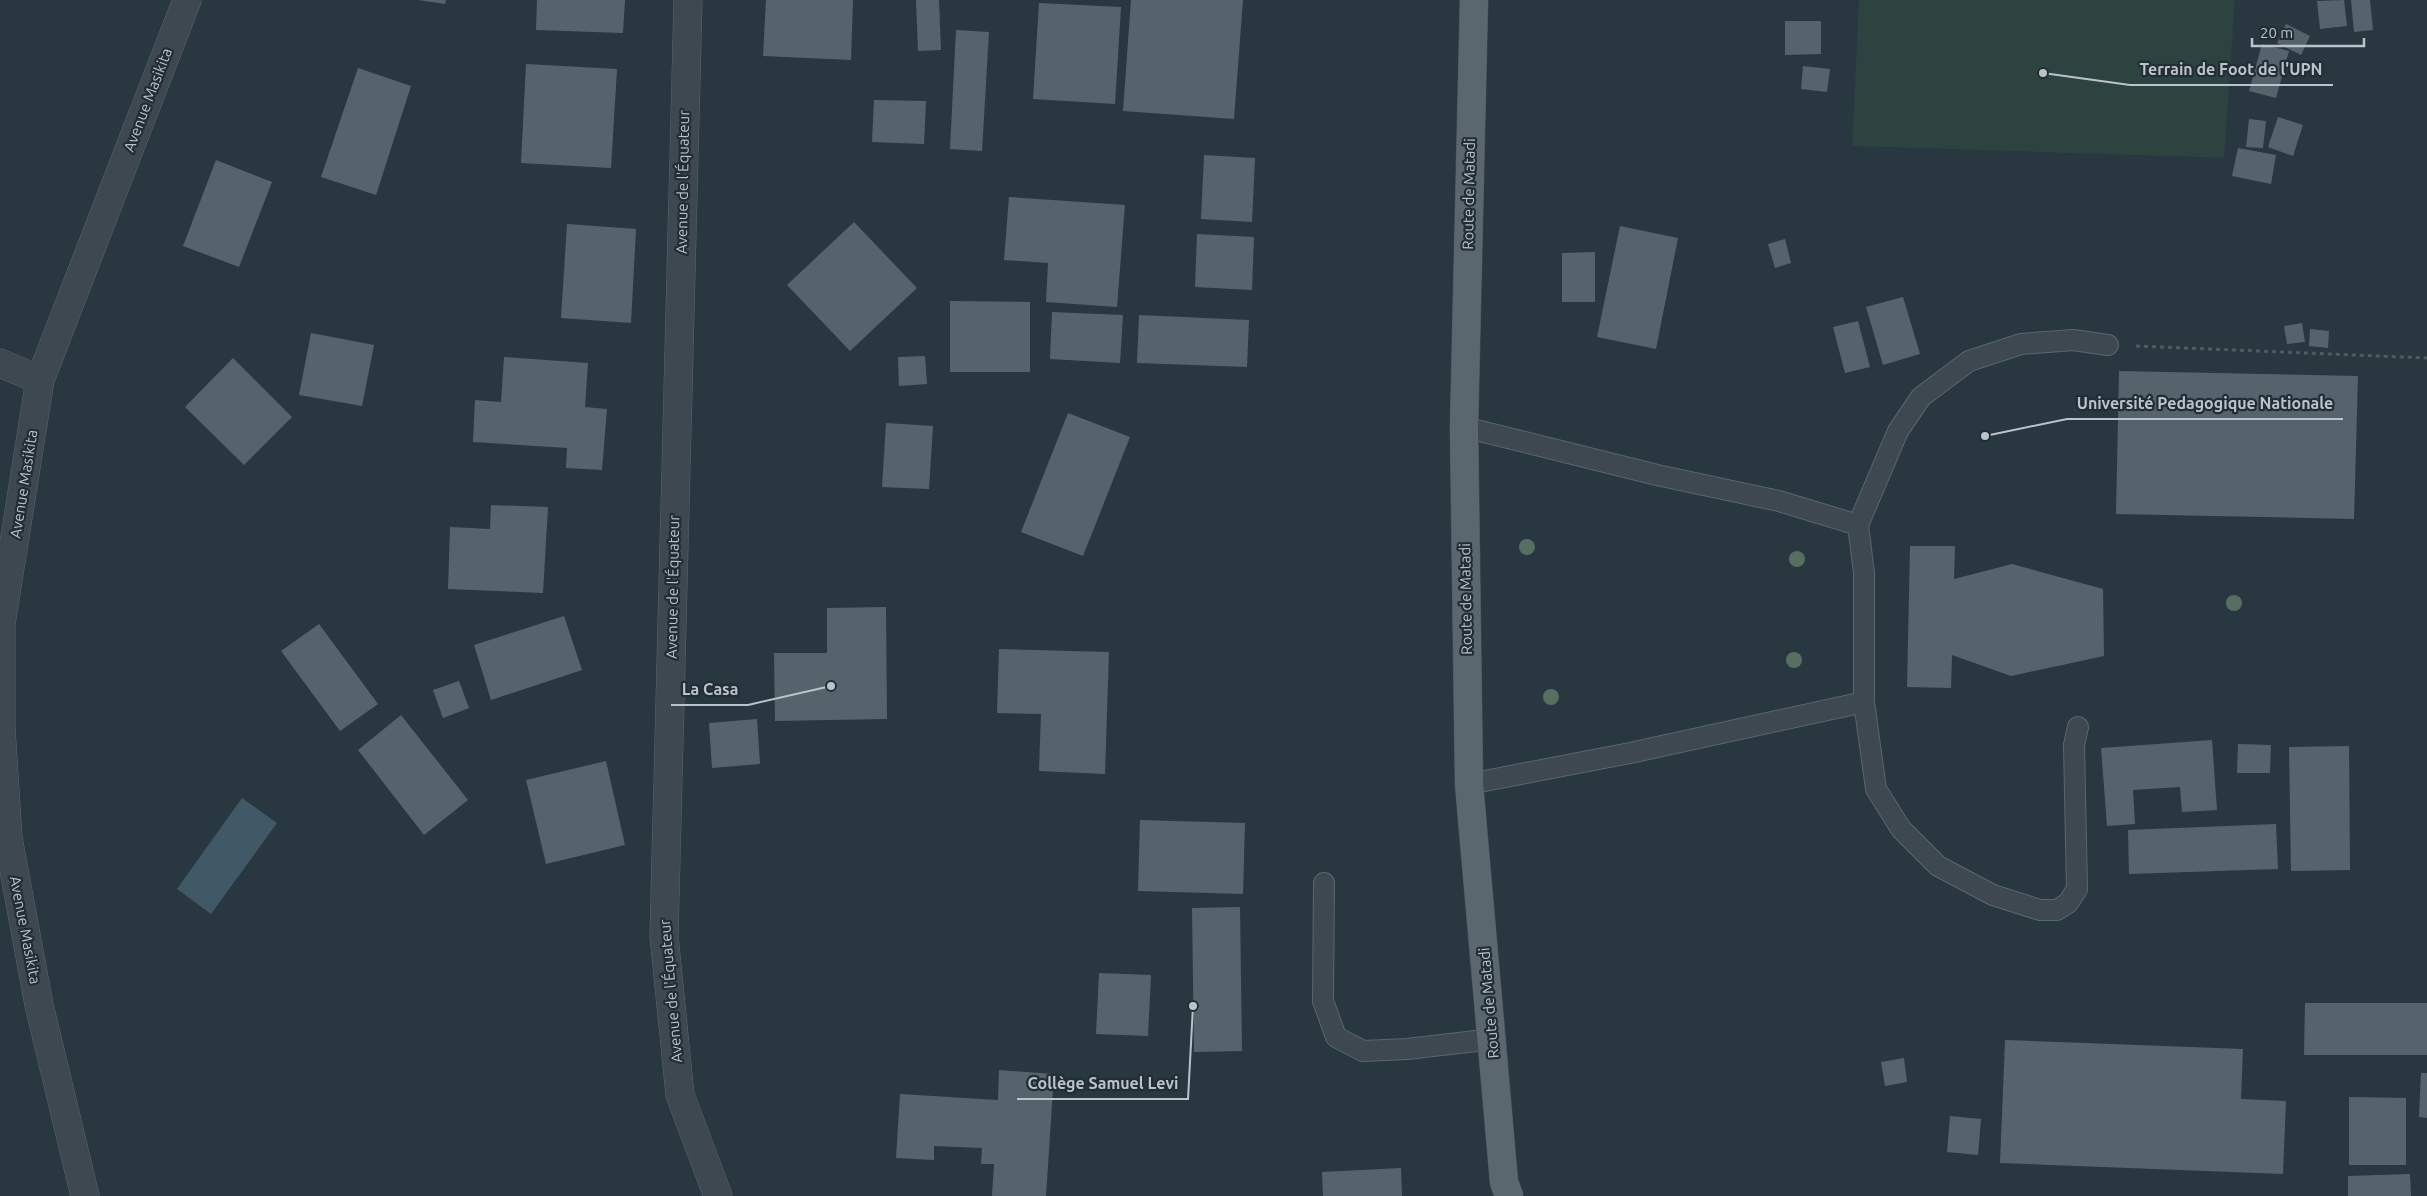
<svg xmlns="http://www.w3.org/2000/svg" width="2427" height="1196" viewBox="0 0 2427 1196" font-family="Ubuntu,sans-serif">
<rect width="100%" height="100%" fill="#293740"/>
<polygon fill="#2c4340" points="1859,0 2235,0 2224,158 1852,146"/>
<polygon fill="#415867" points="242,798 277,823 211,914 177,889"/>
<g fill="#55646c">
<polygon points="418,0 446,0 445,4"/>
<polygon points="537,0 625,0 623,33 536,30"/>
<polygon points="766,0 853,0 851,60 763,56"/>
<polygon points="916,0 939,0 941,50 918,51"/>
<polygon points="1131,0 1243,0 1234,119 1123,111"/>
<polygon points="2344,0 2347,26 2320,29 2317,1"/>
<polygon points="2351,0 2370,0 2373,30 2354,32"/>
<polygon points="1039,3 1121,7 1115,104 1033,99"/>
<polygon points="1785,21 1821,21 1821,54 1785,55"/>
<polygon points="2286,24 2310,36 2301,55 2277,43"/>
<polygon points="956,30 989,32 982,151 950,149"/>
<polygon points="2262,44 2289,51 2276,98 2249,91"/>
<polygon points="526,64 617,69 611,168 521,163"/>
<polygon points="1803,66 1830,69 1827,92 1801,89"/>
<polygon points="358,68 411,86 376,195 321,177"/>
<polygon points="874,100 926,101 924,144 872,142"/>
<polygon points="2278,117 2303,125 2293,156 2268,147"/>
<polygon points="2249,119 2266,121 2263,148 2246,147"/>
<polygon points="2238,148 2276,155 2271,184 2232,176"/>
<polygon points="1204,155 1255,158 1252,222 1201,219"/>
<polygon points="216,160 272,182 239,267 183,246"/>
<polygon points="1009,197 1125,205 1117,307 1046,302 1048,263 1004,260"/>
<polygon points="854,222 917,288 850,351 787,285"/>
<polygon points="567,224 636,229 631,323 561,318"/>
<polygon points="1620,226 1678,238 1656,349 1597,337"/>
<polygon points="1197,234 1254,237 1252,290 1195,287"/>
<polygon points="1785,239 1791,263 1775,268 1768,244"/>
<polygon points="1595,252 1595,302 1562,302 1562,253"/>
<polygon points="1903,297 1920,354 1883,365 1866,307"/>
<polygon points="950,301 1030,302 1030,372 950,372"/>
<polygon points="1052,312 1123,315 1120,363 1050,359"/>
<polygon points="1139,315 1249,320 1247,367 1137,363"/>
<polygon points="1858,321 1870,367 1845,373 1833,327"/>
<polygon points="2302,323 2305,342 2287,344 2284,326"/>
<polygon points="2310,329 2329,331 2328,348 2309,346"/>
<polygon points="311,333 374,345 362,406 299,395"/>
<polygon points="925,356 927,384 899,386 898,357"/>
<polygon points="504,357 588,363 585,407 607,409 602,470 566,468 567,448 473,442 475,400 501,402"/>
<polygon points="233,358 292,417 244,465 185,407"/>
<polygon points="2119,371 2358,376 2354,519 2116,514"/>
<polygon points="1068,413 1130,437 1083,556 1021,532"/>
<polygon points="886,423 933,426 929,489 882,487"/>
<polygon points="491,505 548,507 543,593 448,589 450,527 490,529"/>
<polygon points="1910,546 1955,546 1954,579 2012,564 2103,589 2104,656 2011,676 1952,655 1951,688 1907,687"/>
<polygon points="886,607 887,719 775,721 774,653 827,653 827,608"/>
<polygon points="564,616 582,670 491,700 474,645"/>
<polygon points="319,624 378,704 340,731 281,651"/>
<polygon points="999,649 1109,652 1105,774 1039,771 1041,714 997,713"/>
<polygon points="459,681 469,708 443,718 433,690"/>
<polygon points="401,715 468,800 424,835 358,750"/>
<polygon points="757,719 760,764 712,768 709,723"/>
<polygon points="2212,740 2217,810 2182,812 2180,787 2133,790 2135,824 2107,826 2101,748"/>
<polygon points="2238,744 2271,745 2270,773 2237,773"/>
<polygon points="2349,746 2350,870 2291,871 2289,747"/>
<polygon points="606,761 625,845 546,864 526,780"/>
<polygon points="1140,820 1245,823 1243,894 1138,891"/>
<polygon points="2276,824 2278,869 2129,874 2128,830"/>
<polygon points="1240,907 1242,1051 1194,1052 1192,908"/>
<polygon points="1099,973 1151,975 1148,1036 1096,1034"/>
<polygon points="2305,1003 2427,1003 2427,1055 2304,1055"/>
<polygon points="2005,1040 2243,1049 2241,1099 2286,1101 2283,1174 2000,1163"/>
<polygon points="1904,1058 1907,1082 1885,1086 1881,1062"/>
<polygon points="999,1070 1054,1074 1046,1196 992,1196 994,1164 981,1164 982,1148 934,1146 934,1160 896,1158 900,1094 998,1100"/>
<polygon points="2421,1073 2427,1073 2427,1118 2419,1117"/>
<polygon points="2349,1097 2406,1098 2406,1165 2349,1165"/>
<polygon points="1950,1116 1981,1119 1978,1155 1947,1152"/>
<polygon points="1401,1168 1402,1196 1323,1196 1322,1172"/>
<polygon points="2410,1174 2411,1196 2348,1196 2348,1176"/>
</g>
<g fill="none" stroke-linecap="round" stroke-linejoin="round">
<g stroke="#5b666d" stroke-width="22">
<g id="service">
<polyline points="1464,427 1657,475 1779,501 1858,525 1864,573 1864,702 1630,753 1469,784"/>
<polyline points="1858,525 1898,431 1921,397 1969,361 2021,344 2073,340 2108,345"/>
<polyline points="1864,702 1876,789 1901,829 1938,866 1993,895 2040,910 2057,910 2068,903 2077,889 2074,745 2078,727"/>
<polyline points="1324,883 1323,1001 1336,1037 1363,1051 1407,1049 1493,1039"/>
</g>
</g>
<g stroke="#5b666d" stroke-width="29">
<g id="minor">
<polyline points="688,0 664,936 680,1095 718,1196"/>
<polyline points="0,363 40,380"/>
<polyline points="85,1196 39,1005 8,838 1,728 1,624 40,380 187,0"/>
</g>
</g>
<g stroke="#4a545c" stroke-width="29">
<polyline id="primary" points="1474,0 1464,427 1469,784 1504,1182 1509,1196"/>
</g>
<polyline stroke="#4b5e5d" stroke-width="3" stroke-dasharray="4 4" stroke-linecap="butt" points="2136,346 2427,358"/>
<use href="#service" stroke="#3d4850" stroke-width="20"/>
<use href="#minor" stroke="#3d4850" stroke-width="28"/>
<use href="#primary" stroke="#5b676f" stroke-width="28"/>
</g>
<g fill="#566f61">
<circle cx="1527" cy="547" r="8"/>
<circle cx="1797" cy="559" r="8"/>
<circle cx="2234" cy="603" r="8"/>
<circle cx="1794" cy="660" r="8"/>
<circle cx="1551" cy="697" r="8"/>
</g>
<g text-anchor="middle" stroke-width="4.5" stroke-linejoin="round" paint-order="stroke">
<g font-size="15" fill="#bac3ca" stroke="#222d35">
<text transform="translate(148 100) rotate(-69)" y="5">Avenue Masikita</text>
<text transform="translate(683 182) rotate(-89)" y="5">Avenue de l'Équateur</text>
<text transform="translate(1469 194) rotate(-89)" y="5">Route de Matadi</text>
<text transform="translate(24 484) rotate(-81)" y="5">Avenue Masikita</text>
<text transform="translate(673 587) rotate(-89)" y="5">Avenue de l'Équateur</text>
<text transform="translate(1466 599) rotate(-91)" y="5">Route de Matadi</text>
<text transform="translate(25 930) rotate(79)" y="5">Avenue Masikita</text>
<text transform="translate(671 991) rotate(-95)" y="5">Avenue de l'Équateur</text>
<text transform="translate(1489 1003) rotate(-95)" y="5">Route de Matadi</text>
</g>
</g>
<path fill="none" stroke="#bac3ca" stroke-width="2" d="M2043 73L2130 85H2333M1985 436L2067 419H2343M831 686L748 705H671M1193 1006L1188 1099H1017"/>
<g fill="#bac3ca" stroke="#222d35" stroke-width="2">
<circle cx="2043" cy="73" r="5"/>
<circle cx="1985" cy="436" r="5"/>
<circle cx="831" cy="686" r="5"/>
<circle cx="1193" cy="1006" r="5"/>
</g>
<g font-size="16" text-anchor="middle" font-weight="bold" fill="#bac3ca" stroke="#222d35" stroke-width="4.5" stroke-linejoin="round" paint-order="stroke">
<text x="2231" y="75">Terrain de Foot de l'UPN</text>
<text x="2205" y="409">Université Pedagogique Nationale</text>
<text x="710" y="695">La Casa</text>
<text x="1103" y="1089">Collège Samuel Levi</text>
</g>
<path d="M2252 38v8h112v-8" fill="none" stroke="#bac3ca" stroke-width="2.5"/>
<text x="2260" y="38" font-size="15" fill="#bac3ca" stroke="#222d35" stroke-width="4" paint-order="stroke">20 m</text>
</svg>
